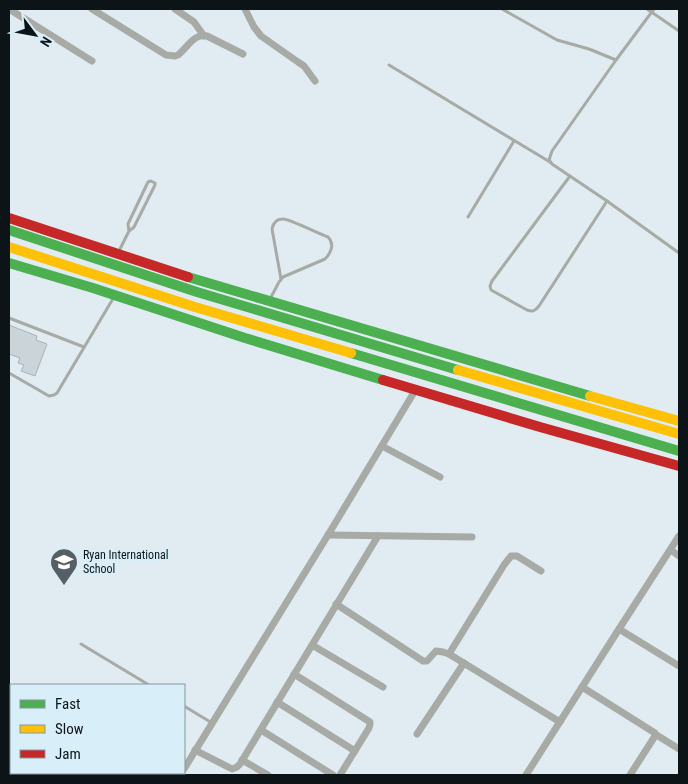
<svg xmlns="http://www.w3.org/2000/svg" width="688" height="784" viewBox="0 0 688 784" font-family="'Roboto Condensed',sans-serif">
<rect width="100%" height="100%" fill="#e0ecf2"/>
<polygon fill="#cad4d9" stroke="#a9b2b7" points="9,325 37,336 36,340 47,344 35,376 21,371 24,365 18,363 20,358 9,354"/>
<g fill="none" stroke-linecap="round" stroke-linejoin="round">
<g stroke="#a8aaa6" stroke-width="3">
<polyline points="502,9 557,40 589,49 616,60"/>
<polyline points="647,9 679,31"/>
<polyline points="654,9 616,60 552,151 549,160 552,164 607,201 679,253"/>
<polyline points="389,65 550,162"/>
<path d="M570 176 492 281 490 286 491 290 527 310C533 312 535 311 539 306L607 201"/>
<polyline points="468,217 514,141"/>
<polyline points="119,251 129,231 134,227 155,185 155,183 151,181 148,182 128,224 129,231"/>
<path d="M270 299 279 282 283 277 325 259C331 253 335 244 328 237 319 234 290 219 283 219 276 219 273 223 272 229L281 279"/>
<polyline points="9,318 84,347"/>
<polyline points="9,373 49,396 54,395 57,393 114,297"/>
<polyline points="81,644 149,685"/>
<polyline points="184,706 212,723"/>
</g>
<g stroke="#a8aaa6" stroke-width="7">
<polyline points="9,9 92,61"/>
<path d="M92 9 166 55 175 56 178 55C188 47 194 33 207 36L243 54"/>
<polyline points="175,9 194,22 204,36"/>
<polyline points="245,9 254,27 261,36 298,62 304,66 315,81"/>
<polyline points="382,446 440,477"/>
<polyline points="328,535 472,537"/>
<polyline points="671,550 679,556"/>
<polyline points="336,604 423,661 427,661 436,651 443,652 449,654 560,722"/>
<polyline points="619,629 679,666"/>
<polyline points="312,645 383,687"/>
<polyline points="449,654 504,565 511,556 517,556 541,571"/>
<polyline points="294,674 370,722 370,724 369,728 340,775"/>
<polyline points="582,687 655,733 655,736 630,775"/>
<polyline points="277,702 355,751"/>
<polyline points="261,730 333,775"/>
<polyline points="417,734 464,663"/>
<polyline points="655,734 679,749"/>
<polyline points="195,750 232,769 237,767 240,764 378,536"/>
<polyline points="242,760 268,775"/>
<polyline points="184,769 328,535 416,389"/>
<polyline points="526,775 619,629 679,536"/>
</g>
<g stroke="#4caf50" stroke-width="10">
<polyline points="9,230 197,292 458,370"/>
<polyline points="9,263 93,288 245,338 383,380"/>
<polyline points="188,277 590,396"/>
<polyline points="351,353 679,451"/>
</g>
<g stroke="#ffc107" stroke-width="10">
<polyline points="9,247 195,307 351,353"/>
<polyline points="458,370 679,434"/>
<polyline points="590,396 679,421"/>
</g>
<g stroke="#c62828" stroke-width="10">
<polyline points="9,218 188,277"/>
<polyline points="383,380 540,427 679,466"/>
</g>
</g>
<defs>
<g id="school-pin" transform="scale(1.4375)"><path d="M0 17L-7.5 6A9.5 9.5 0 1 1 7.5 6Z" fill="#566064" stroke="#d8effa"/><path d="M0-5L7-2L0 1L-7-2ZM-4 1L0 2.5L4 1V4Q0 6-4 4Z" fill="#fff"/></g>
</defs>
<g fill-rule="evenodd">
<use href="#school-pin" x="64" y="562"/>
</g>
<g text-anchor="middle" stroke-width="4" stroke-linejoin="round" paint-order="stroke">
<g font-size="12" fill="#0c1417" stroke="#d8effa" text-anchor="start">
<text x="83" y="559">Ryan International<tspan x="83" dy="14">School</tspan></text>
</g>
</g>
<rect width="688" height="784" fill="none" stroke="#0c1417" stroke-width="20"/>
<rect x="10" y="684" width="175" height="90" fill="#d8effa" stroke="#86979f"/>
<rect x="20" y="700" width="25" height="8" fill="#4caf50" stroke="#86979f"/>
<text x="55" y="709" font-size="15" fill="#0c1417">Fast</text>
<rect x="20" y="725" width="25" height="8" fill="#ffc107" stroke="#86979f"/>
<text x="55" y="734" font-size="15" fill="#0c1417">Slow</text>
<rect x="20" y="750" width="25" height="8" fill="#c62828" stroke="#86979f"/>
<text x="55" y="759" font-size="15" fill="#0c1417">Jam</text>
<g transform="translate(35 35) rotate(122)" stroke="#d8effa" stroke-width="4" paint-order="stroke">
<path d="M0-4L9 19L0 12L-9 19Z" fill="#0c1417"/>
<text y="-8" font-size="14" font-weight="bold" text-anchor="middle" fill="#0c1417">N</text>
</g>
</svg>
